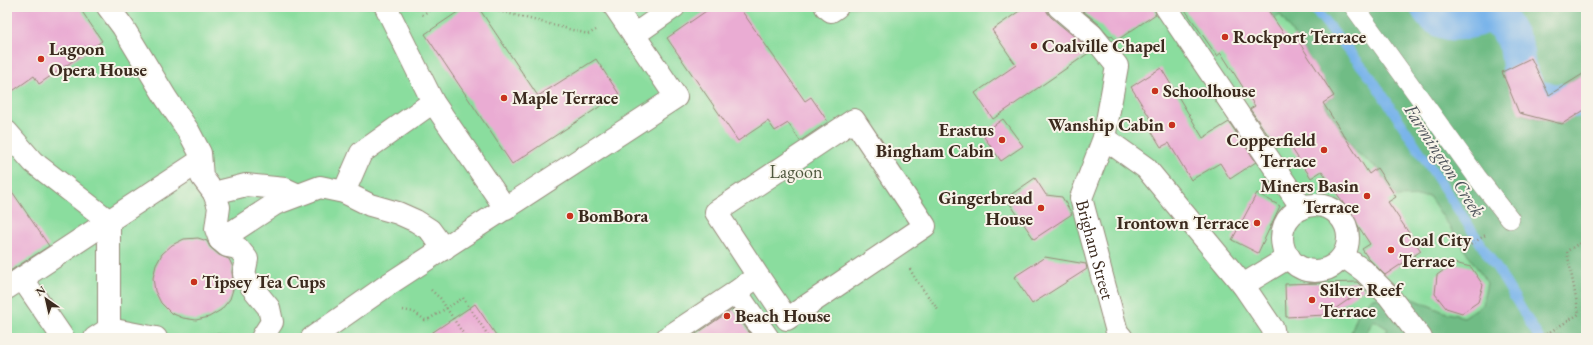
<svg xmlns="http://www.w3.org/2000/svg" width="1593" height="345" viewBox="0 0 1593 345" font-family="'EB Garamond',serif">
<rect width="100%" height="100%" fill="#f7f3e8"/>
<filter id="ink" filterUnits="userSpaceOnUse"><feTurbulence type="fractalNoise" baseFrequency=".025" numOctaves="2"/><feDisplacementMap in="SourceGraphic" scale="8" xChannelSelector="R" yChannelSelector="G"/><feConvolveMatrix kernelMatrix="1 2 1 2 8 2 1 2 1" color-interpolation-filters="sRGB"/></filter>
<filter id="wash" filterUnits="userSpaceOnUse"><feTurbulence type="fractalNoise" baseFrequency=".012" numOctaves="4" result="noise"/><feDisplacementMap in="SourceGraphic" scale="16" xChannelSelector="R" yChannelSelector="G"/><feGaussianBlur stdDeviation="0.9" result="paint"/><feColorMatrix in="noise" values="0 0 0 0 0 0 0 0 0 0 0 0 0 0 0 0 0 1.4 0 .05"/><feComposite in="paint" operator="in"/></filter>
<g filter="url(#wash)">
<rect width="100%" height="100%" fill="#f2e8d2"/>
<rect fill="#8add9e" stroke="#62845e" x="7" y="7" width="1579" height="331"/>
<polygon fill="#6fbc85" stroke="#557352" points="1266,7 1586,7 1586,72 1563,86 1543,83 1531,58 1502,72 1521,114 1562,124 1586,109 1586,338 1382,338 1388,329 1374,320 1363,338 1351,332 1360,308 1373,298 1402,294 1444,312 1464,317 1482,305 1487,283 1429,196 1396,197 1377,168 1355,151 1324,103 1334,96 1280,14 1274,19"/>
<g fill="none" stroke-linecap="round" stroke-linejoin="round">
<polyline stroke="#79b4ea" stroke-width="10" points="1313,7 1372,79 1498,270 1539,338"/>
<path stroke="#79b4ea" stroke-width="34" d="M1427 7C1440 30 1465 25 1486 16L1503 22 1516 45 1519 67 1531 96 1551 100 1575 101 1586 94"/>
</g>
<g id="blocks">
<g fill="#eaacd3">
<polygon points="7,7 79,7 102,41 39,84 34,76 7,95"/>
<polygon points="465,7 478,7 538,96 596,59 619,94 512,164 425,34"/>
<polygon points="712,7 739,7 805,101 811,97 828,122 800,141 788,123 775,131 768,121 738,141 667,38"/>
<polygon points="1025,7 1047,7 1047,12 1051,17 1083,44 1090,52 993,119 975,93 1016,65 992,30"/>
<polygon points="1078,7 1154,7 1156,14 1116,41 1112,36 1110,37 1100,25"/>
<polygon points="1183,7 1266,7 1288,40 1295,36 1334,96 1323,103 1369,174 1377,168 1396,197 1388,202 1421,251 1385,275 1368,258 1362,249 1370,244 1322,171 1311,178 1287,141 1277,148 1250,109 1255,106 1221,53 1217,56"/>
<polygon points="1531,58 1549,95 1586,72 1586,109 1562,124 1519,113 1502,72"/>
<polygon points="1161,68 1203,138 1229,122 1256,162 1230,179 1220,163 1191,180 1169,143 1161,147 1147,124 1152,121 1131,87"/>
<polygon points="1003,119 1023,146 1001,161 982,134"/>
<polygon points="1035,178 1046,195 1062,197 1072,214 1034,239 1006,198"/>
<polygon points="7,184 49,246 7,273"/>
<polygon points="1257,193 1280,206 1258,253 1232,240"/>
<polygon points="198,238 207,241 210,247 219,255 229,259 233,267 232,272 234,286 230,299 221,310 209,317 196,320 183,318 171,313 161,303 155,291 153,278 156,265 162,254 172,245 184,239"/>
<polygon points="1045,257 1086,264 1087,269 1032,304 1014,277"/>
<polygon points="1454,263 1471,267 1483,285 1478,302 1462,313 1446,308 1435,294 1437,275"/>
<polygon points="1357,282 1364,289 1326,315 1286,317 1285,284"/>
<polygon points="475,304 498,338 424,338"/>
<polygon points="733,309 753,338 690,338"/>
</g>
</g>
</g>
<g filter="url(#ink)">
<use href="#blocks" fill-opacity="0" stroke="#968978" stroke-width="1"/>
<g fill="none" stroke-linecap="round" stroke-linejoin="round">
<g stroke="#968978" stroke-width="20">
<polyline id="lane" points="1354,7 1477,177 1510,219"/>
</g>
<g stroke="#968978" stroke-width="24">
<g id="street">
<polyline points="108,7 123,27 166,98 189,132 200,153 202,177 214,193 219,207 216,229 220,240 227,246 238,248 247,259 244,274 251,286 269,308 272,322 263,336 263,338"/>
<polyline points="386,7 433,102 506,209"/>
<polyline points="615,7 634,35"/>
<polyline points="826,7 831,11 837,7"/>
<path id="s1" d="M1059 7 1092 35 1117 66 1104 138 1081 198 1117 332 1122 338"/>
<polyline points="1166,7 1302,208"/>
<polyline points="7,132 33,162 109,221 109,329"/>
<polyline points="1104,138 1146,168 1243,285"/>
<polyline points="344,192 361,153 433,102"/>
<polyline points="214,193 246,185 285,189 298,195"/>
<circle cx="1315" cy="238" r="33"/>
<polyline points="220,240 275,204 320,187 344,192 370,205 398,213 416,221 430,230 444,249"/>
<polyline points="1343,256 1364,271 1389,296 1421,338"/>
<polyline points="22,278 63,338"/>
<polyline points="7,288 200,161"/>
<polyline points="736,292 758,276 716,212 854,120 925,226 787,319 758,276"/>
<polyline points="95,338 109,329 156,338"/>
<polyline points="312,338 389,284 676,97 634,35 674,7"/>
<polyline points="667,338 736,292 768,338"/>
<polyline points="1274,338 1273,329 1243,285 1289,257"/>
</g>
</g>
<g stroke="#968978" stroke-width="2.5" stroke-dasharray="1 3" stroke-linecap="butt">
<polyline points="492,7 499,11 588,34 596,30"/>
<polyline points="422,15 434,7"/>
<polyline points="1464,249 1487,234"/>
<path d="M910 269C918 285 928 295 938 310"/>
<polyline points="431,290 440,298 466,338"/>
<polyline points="463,298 490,338"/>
<polyline points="403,310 414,312 425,320 429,319"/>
<polyline points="1540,338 1579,314 1567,251 1586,239"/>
</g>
<use href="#lane" stroke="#fff" stroke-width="19"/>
<use href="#street" stroke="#fff" stroke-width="22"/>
<polyline stroke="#968978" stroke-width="2.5" stroke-dasharray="1 3" stroke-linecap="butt" points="429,319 463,298"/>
</g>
</g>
<g fill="#c8321e" stroke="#f7f3e8" stroke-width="1.5">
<circle cx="1225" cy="37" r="4"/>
<circle cx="1034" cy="46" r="4"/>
<circle cx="41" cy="59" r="4"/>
<circle cx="1155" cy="91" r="4"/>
<circle cx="504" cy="98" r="4"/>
<circle cx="1172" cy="125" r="4"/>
<circle cx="1002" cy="140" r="4"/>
<circle cx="1324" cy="150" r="4"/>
<circle cx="1367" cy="196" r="4"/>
<circle cx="1041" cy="208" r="4"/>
<circle cx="570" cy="216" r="4"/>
<circle cx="1257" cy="223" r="4"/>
<circle cx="1391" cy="250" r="4"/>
<circle cx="194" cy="282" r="4"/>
<circle cx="1312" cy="300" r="4"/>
<circle cx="727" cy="316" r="4"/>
</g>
<g text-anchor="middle" stroke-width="4" stroke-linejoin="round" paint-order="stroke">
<g font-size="18" font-weight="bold" fill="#3b2a1e" stroke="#f7f3e8" text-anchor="start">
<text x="1233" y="43">Rockport Terrace</text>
<text x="1042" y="52">Coalville Chapel</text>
<text x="49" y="55">Lagoon<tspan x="49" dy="21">Opera House</tspan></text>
<text x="1163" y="97">Schoolhouse</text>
<text x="512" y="104">Maple Terrace</text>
<text x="1164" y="131" text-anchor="end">Wanship Cabin</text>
<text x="994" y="136" text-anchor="end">Erastus<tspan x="994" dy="21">Bingham Cabin</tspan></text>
<text x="1316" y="146" text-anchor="end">Copperfield<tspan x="1316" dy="21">Terrace</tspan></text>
<text x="1359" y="192" text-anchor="end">Miners Basin<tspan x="1359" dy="21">Terrace</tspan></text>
<text x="1033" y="204" text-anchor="end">Gingerbread<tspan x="1033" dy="21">House</tspan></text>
<text x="578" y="222">BomBora</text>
<text x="1249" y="229" text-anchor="end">Irontown Terrace</text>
<text x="1399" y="246">Coal City<tspan x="1399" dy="21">Terrace</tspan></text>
<text x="202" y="288">Tipsey Tea Cups</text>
<text x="1320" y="296">Silver Reef<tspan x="1320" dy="21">Terrace</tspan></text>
<text x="735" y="322">Beach House</text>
</g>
<g font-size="18" fill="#4f573e" stroke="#f7f3e8">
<text x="796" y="178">Lagoon</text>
</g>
<g font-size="18" fill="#3b2a1e" stroke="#f7f3e8">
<text dy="6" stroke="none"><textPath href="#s1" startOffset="274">Brigham Street</textPath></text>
</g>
<g font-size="19" font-style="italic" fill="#4e535b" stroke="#f7f3e8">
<text transform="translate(1445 160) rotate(57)" y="7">Farmington Creek</text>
</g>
</g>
<rect width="1593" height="345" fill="none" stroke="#f7f3e8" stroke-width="24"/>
<g transform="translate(46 299) rotate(326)" stroke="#f7f3e8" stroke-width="3" paint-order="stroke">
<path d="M0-3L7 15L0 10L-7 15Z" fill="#3b2a1e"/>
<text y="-6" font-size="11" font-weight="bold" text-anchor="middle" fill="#3b2a1e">N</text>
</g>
</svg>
